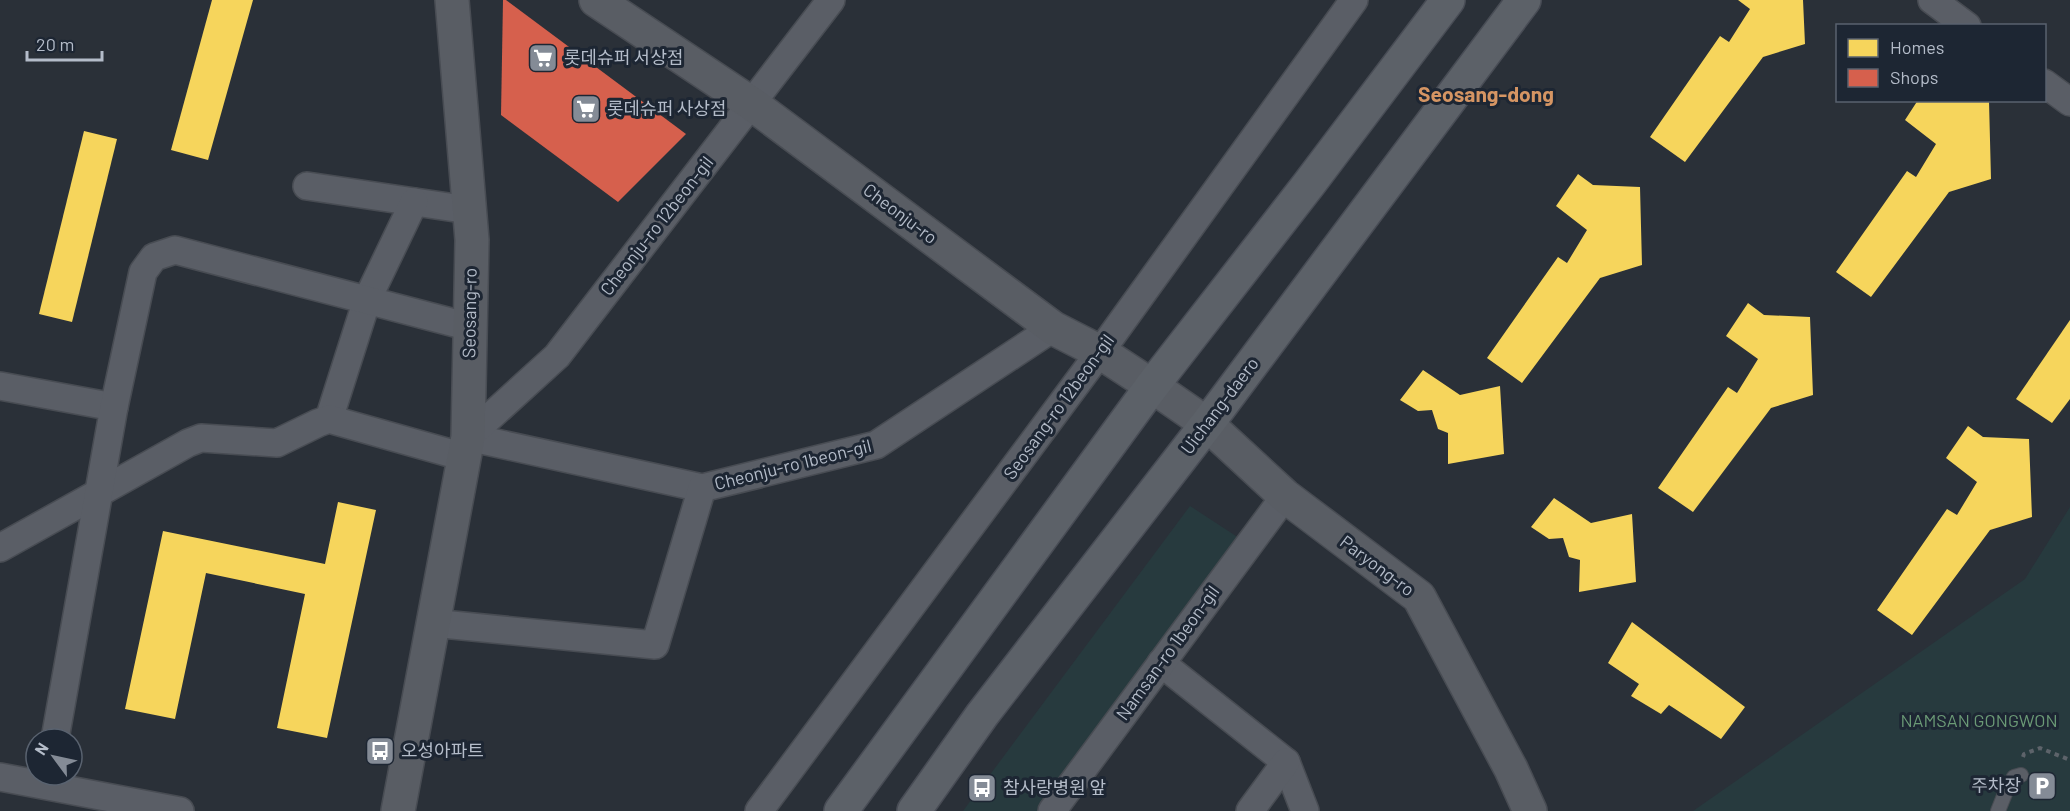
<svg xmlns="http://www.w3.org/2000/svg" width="2070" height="811" viewBox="0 0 2070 811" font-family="Barlow,'Noto Sans KR',sans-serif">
<rect width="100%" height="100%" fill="#2a3038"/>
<g fill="#273a3e">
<polygon points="1190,506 1239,538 1038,811 963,811"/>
<polygon points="2070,507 2070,811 1693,811 2025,579"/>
</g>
<g fill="#f6d55c">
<polygon points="212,0 253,0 208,160 171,150"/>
<polygon points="1738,0 1803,0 1805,44 1763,57 1685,162 1650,137 1720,36 1729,42 1750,9"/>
<polygon points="1918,100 1989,101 1991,179 1949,192 1871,297 1836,272 1907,171 1916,177 1936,144 1905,120"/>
<polygon points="84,131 117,139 72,322 39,314"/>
<polygon points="1578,174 1593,185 1640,187 1642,265 1600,278 1522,383 1487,358 1558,257 1567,263 1587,230 1556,206"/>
<polygon points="1748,303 1764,315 1810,317 1813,395 1771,408 1693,512 1658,488 1728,387 1737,393 1758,359 1726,336"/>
<polygon points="2070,320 2070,399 2052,423 2016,399"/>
<polygon points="1423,370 1460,395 1500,386 1504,454 1448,464 1448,433 1438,429 1432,410 1418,411 1400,400"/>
<polygon points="1968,426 1983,437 2029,439 2032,517 1990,530 1912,635 1877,610 1947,509 1957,515 1977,482 1946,458"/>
<polygon points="1554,498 1591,523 1632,514 1636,582 1579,592 1580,560 1569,557 1563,538 1549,539 1531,527"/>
<polygon points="338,502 376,510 327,738 277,728 305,594 206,573 175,719 125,709 163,531 325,564"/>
<polygon points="1632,622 1745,707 1721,739 1669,705 1661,714 1631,696 1639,684 1608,663"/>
</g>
<polygon fill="#d6604d" points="503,0 506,0 686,134 618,202 501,115"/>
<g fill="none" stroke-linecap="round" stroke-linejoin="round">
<g stroke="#484c53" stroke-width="16">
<polyline id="lane" points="1998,811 2006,791 2014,777 2021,775"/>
</g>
<g stroke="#484c53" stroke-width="30">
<g id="street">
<polyline points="1932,0 1967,26"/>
<polyline points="2044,83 2070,102"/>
<polyline points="307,186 469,210"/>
<polyline points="0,386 114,407"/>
<polyline points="329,419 367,300 414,202"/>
<polyline points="468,437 702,488 876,445 1053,328"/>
<polyline points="468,437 557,356 831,0"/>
<polyline points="0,548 188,443 201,438 277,443 318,423 329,419 464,457"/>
<polyline points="432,623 655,645 702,488"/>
<polyline points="1161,663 1286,762 1305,811"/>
<polyline points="55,739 114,407 143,272 154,257 175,250 470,327"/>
<polyline points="0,777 180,811"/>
<polyline points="759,811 1100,352 1354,0"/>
<polyline points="1052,811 1285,496"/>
<polyline points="1250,811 1286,762"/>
</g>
</g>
<g stroke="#484c53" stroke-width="36">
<g id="secondary">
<polyline points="596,0 752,104 1053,328 1100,352 1152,386 1207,424 1285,496 1419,597 1511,769 1530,811"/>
<polyline points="398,811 468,437 472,240 452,0"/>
</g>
</g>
<g stroke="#484c55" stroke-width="36">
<g id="primary">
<polyline points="841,811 1152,386 1309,184 1448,0"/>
<polyline points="914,811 982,715 1207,424 1524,0"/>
</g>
</g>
<polyline stroke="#5d636a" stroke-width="4" stroke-dasharray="4.5 4.5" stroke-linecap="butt" points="2023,757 2024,754 2040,748 2070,760"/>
<use href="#lane" stroke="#5a5e66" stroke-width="14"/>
<use href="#street" stroke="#5a5e66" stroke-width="27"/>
<use href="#secondary" stroke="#595d64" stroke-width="33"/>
<use href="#primary" stroke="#5c6168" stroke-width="33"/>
</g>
<defs>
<g id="supermarket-square" transform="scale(1.5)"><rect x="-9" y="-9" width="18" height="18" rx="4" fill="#848b96" stroke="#1d2633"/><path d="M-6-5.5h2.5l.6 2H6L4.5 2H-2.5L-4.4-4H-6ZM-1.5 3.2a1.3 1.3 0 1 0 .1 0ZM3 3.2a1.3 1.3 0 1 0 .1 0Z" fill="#fff"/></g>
<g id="bus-square" transform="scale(1.5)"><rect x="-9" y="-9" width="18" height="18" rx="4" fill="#848b96" stroke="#1d2633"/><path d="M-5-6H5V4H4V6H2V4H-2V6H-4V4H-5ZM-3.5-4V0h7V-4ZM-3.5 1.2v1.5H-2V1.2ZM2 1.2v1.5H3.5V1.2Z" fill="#fff"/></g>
<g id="parking-square" transform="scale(1.5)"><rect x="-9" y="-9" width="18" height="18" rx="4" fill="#848b96" stroke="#1d2633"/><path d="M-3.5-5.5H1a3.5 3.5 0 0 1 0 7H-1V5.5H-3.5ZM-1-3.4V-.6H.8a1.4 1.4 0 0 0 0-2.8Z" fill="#fff"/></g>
</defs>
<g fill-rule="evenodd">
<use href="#supermarket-square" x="543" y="58"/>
<use href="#supermarket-square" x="586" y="109"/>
<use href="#bus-square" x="380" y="751"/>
<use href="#parking-square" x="2042" y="786"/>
<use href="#bus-square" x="982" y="788"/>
</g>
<g text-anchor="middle" stroke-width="6" stroke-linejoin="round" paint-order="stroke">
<g font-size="18" fill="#b4bcc9" stroke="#1d2633" text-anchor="start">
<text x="564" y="64">롯데슈퍼 서상점</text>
<text x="607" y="115">롯데슈퍼 사상점</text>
<text x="401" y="757">오성아파트</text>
<text x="2021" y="792" text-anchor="end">주차장</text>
<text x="1003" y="794">참사랑병원 앞</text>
</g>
<g font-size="18" fill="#b4bcc9" stroke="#1d2633">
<text transform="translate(900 214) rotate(37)" y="6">Cheonju-ro</text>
<text transform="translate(657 226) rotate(-52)" y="6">Cheonju-ro 12beon-gil</text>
<text transform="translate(470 313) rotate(-89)" y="6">Seosang-ro</text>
<text transform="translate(1220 406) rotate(-53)" y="6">Uichang-daero</text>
<text transform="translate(1059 407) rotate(-54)" y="6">Seosang-ro 12beon-gil</text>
<text transform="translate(793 465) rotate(-14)" y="6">Cheonju-ro 1beon-gil</text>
<text transform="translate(1377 566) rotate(37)" y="6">Paryong-ro</text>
<text transform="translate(1168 653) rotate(-54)" y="6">Namsan-ro 1beon-gil</text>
</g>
<g font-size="18" fill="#6b9a76" stroke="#1d2633">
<text x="1979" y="727">NAMSAN GONGWON</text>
</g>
<g font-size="21" font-weight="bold" fill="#d59563" stroke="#1d2633">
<text x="1486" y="102">Seosang-dong</text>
</g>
</g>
<rect x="1836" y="24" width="210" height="78" fill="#1d2633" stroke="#59626f" stroke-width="1.5"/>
<rect x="1848" y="39" width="30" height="18" fill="#f6d55c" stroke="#59626f" stroke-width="1.5"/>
<text x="1890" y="54" font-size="18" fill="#b4bcc9">Homes</text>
<rect x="1848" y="69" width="30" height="18" fill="#d6604d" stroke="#59626f" stroke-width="1.5"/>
<text x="1890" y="84" font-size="18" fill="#b4bcc9">Shops</text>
<g transform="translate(54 757) rotate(303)"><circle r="28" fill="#1d2633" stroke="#59626f" stroke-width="1.5"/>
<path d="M0-4.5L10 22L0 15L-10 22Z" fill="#848b96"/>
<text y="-9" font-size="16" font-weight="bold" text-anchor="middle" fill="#b4bcc9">N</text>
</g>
<path d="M27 51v9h75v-9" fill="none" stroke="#b4bcc9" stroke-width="3"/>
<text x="36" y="51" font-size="18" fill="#b4bcc9" stroke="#1d2633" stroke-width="4.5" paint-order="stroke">20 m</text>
</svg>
